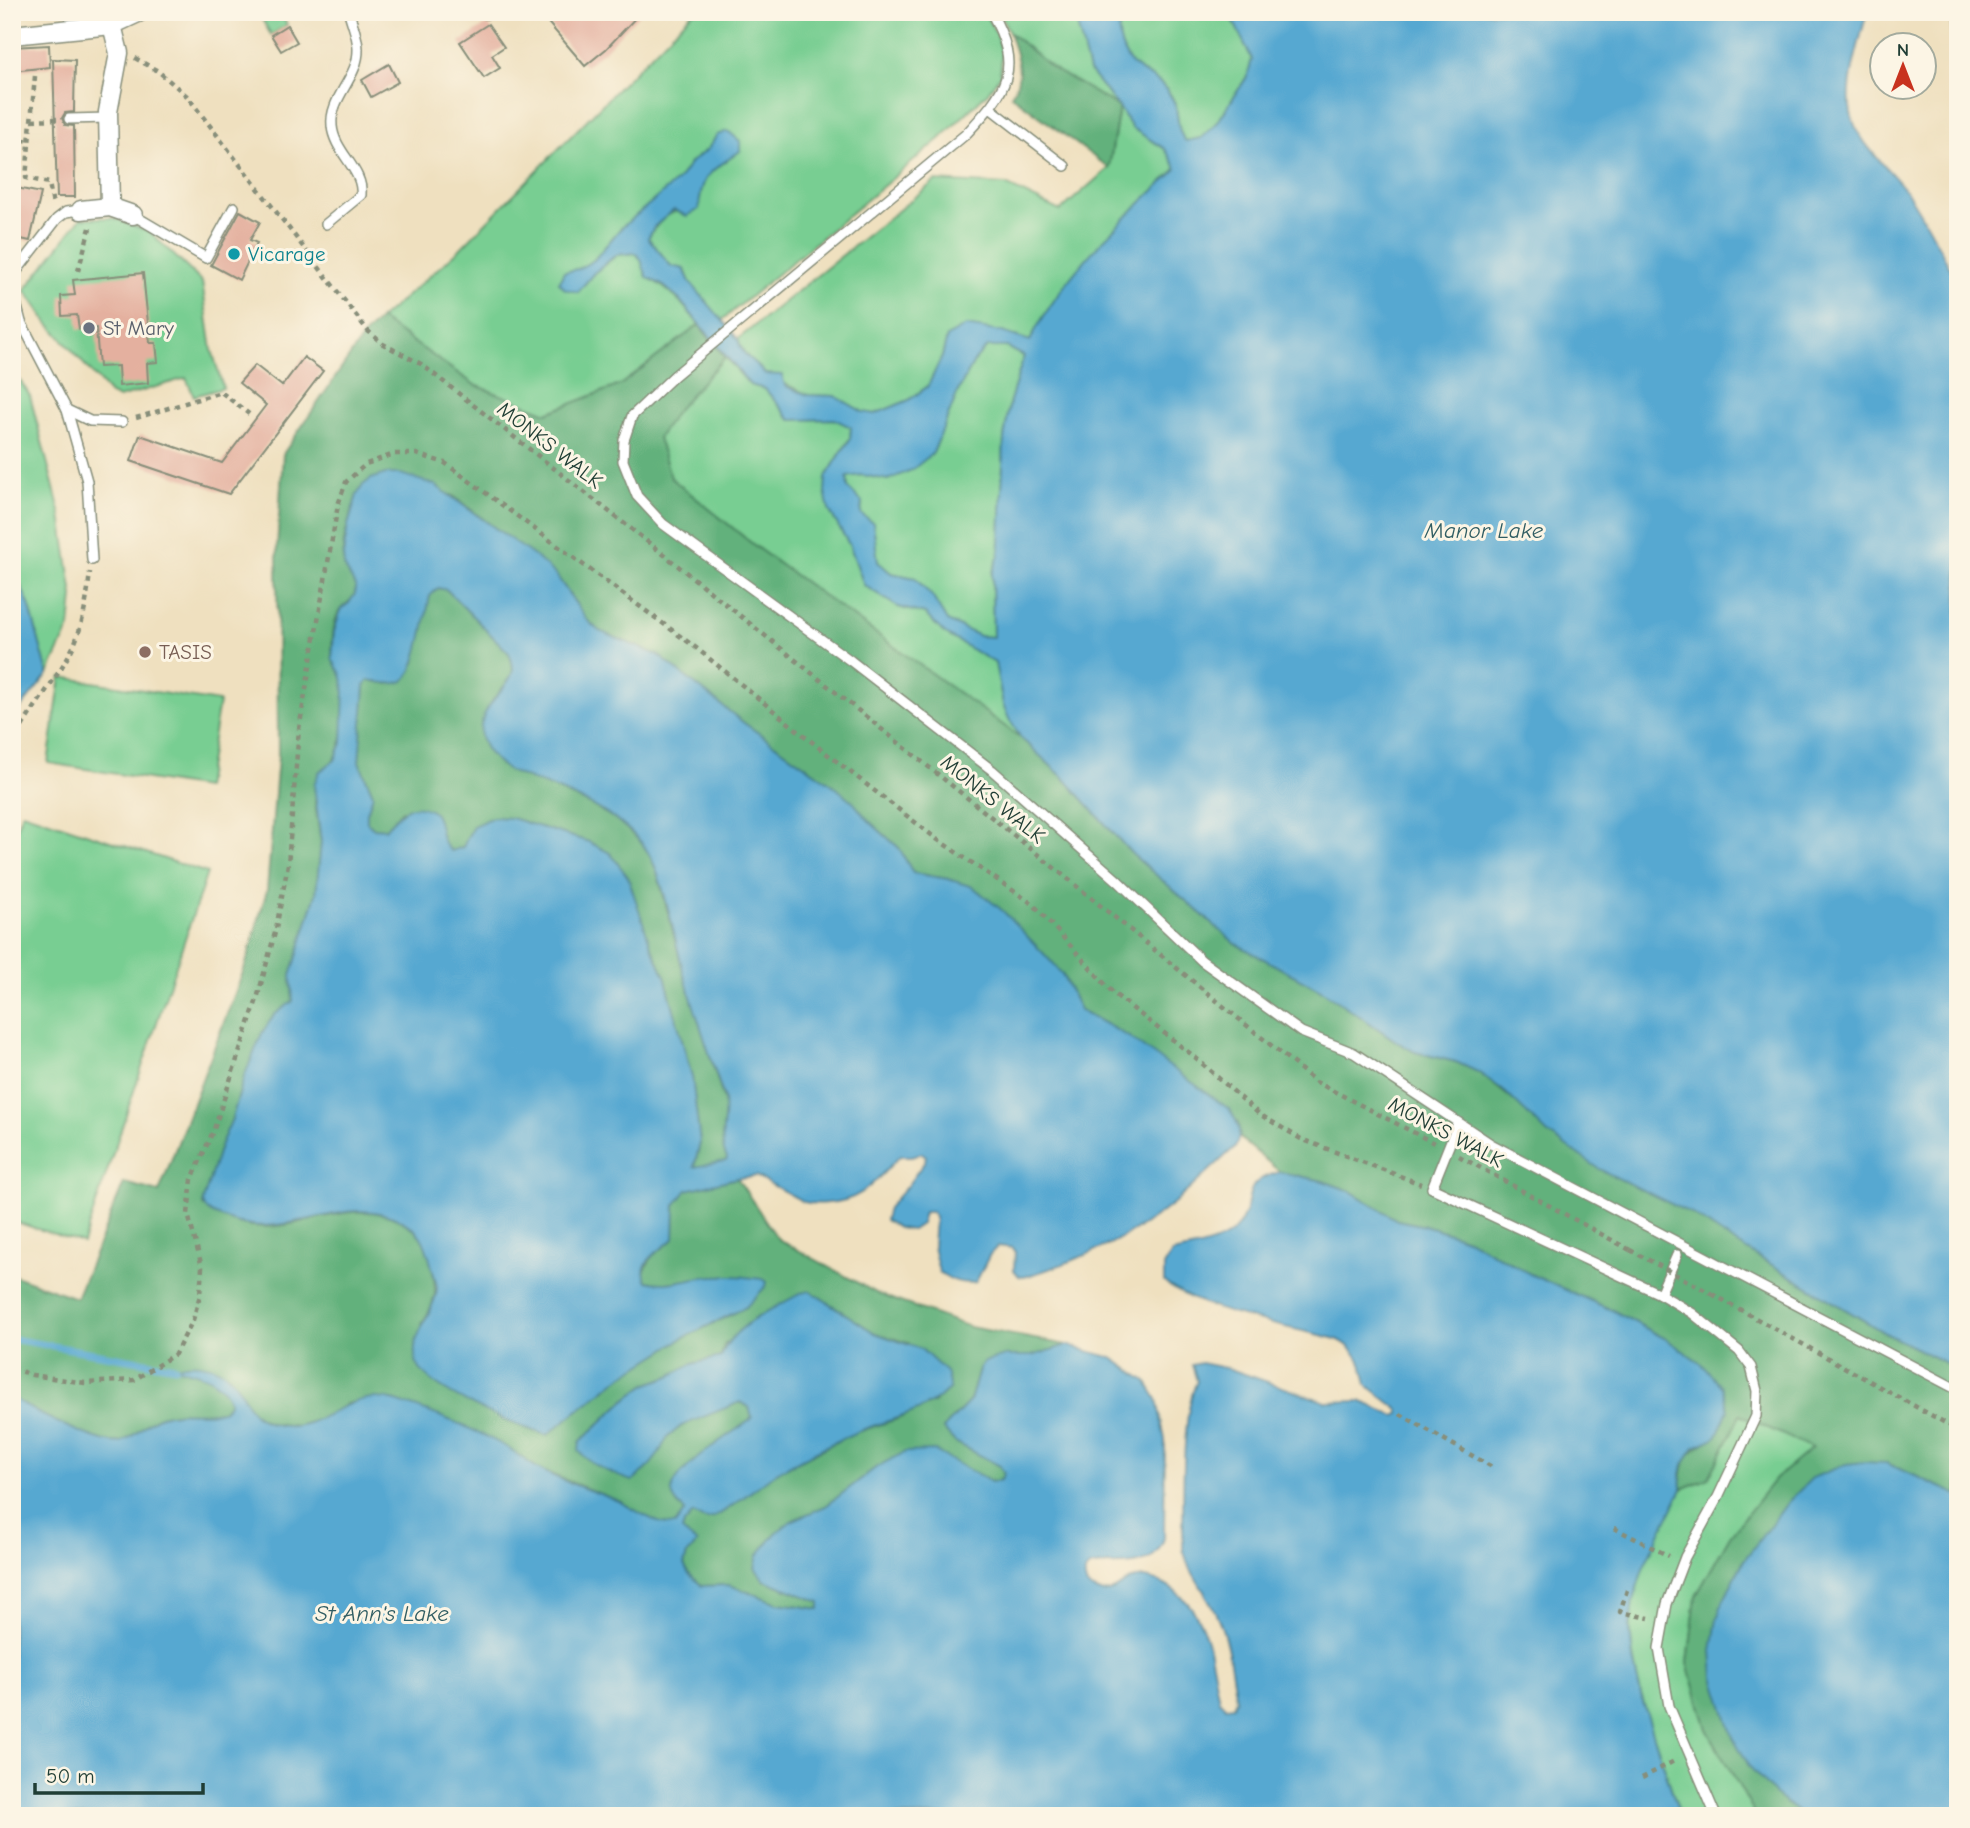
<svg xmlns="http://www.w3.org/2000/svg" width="1970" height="1828" viewBox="0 0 1970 1828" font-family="'Comic Neue',sans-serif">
<rect width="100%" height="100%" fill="#fcf5e5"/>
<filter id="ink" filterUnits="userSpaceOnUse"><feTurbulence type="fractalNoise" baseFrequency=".0143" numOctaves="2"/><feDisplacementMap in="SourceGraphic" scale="14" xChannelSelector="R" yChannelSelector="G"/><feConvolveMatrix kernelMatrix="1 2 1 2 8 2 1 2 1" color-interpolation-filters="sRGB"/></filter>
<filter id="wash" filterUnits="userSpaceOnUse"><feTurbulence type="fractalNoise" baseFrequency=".00686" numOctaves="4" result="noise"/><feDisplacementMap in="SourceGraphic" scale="28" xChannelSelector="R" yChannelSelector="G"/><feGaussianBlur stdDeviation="1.57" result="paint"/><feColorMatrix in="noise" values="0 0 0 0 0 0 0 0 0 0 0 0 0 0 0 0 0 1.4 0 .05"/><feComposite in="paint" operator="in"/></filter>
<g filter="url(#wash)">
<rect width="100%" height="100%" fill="#efe0bf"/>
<g fill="#78ce92" stroke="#4c8663" stroke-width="2">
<polygon points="258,12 283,12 281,14 287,25 271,35"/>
<path d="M693 12H984L996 33 1002 53 1000 75 988 92 940 139 721 321 690 282 685 269 671 266 648 238C664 213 671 210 699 209 701 171 712 172 740 151L717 135 708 149 691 162 679 179 620 229 594 260 578 269 564 272 578 292 594 273 617 255 636 253 641 260 647 277C670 289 683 304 699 325L620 385 547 413 475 385 380 319 457 252Z"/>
<path d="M999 12H1074L1089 71 1119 107 1132 128 1165 149 1177 168C1121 222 1065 271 1030 341L1002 332 947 337 942 357 928 386 909 400 875 414 863 412 835 396 808 395 765 374C755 360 743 359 738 339L935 181 1006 185 1060 211 1109 168 1119 107 1052 68 1009 32Z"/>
<path d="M1121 12H1229L1252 59 1248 75 1217 123 1201 138 1186 141C1175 131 1180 112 1173 99 1159 75 1148 79 1132 64 1119 51 1116 29 1121 12Z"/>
<polygon points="81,218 114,218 150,232 202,282 212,350 223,388 194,396 186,378 119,398 110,394 48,323 25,290"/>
<polygon points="987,347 1007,347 1024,356 1010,401 1004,438 1000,542 999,555 992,574 993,637 979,636 947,621 932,596 915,578 891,573 878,562 873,523 861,514 862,502 848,488 847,476 862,475 888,480 933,453 959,389 975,360"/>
<polygon points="725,357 750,385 765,389 791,420 835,419 851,427 850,438 826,477 829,510 850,546 864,585 898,607 925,614 944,633 995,663 1003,704 1021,738 760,550 671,478 658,438 680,406"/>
<polygon points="12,368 30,396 61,515 73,596 70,627 48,674 29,604 12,568"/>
<polygon points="61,677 219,702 205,788 48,763"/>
<polygon points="22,812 207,873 83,1243 12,1221 12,841"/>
<path d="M1740 1415 1812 1448 1775 1479 1730 1536 1696 1596 1688 1663 1707 1729 1756 1816H1680C1662 1752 1622 1668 1632 1602 1639 1563 1665 1524 1682 1489L1709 1478Z"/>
</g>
<g fill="#62b17c" stroke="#407758" stroke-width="2">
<path d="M1009 32 1052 68 1119 107 1109 168 1011 95C1026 74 1016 54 1009 32Z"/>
<path d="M380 319 475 385 547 413 620 385 699 325 725 357 680 406 658 438 671 478 760 550 1021 738 1064 778 1132 854 1236 944 1323 991 1399 1043 1415 1052 1456 1062 1478 1072 1601 1170 1692 1214 1732 1241 1885 1333 1958 1369V1495L1886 1463 1744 1560 1724 1599 1774 1793 1803 1816H1756L1707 1729 1688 1663 1696 1596 1730 1536 1775 1479 1812 1448 1740 1415 1709 1478 1682 1489C1679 1460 1690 1450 1715 1437L1702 1364 1666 1339 1614 1311 1532 1275 1469 1240 1435 1228 1397 1220 1350 1191 1323 1181 1280 1172 1240 1138 1238 1122 1129 1037 1080 1010 1062 974 948 879 913 873 899 848 870 822 833 785 744 723 658 655 599 631 587 620 556 575 452 495H357C351 515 342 537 343 558 344 570 358 581 355 593 353 601 346 603 341 609 333 619 332 642 332 656 332 663 339 667 341 674 347 690 345 745 335 758 332 764 324 768 319 772L315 804 321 842 316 894 291 976 293 1002 274 1015 244 1077 232 1120 220 1146 203 1201V1206C223 1217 240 1227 264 1227 310 1227 356 1197 401 1221 422 1233 425 1240 431 1263 437 1289 438 1300 422 1323L431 1380C468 1403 505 1423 547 1435L615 1381 681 1339 746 1307 705 1277 661 1284 647 1281 643 1274 652 1256 674 1239 675 1205 686 1190 737 1178 778 1239 878 1294 970 1327 1067 1345 1032 1356H1005L980 1367 970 1401 943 1428 955 1442 999 1465 1005 1474 1001 1480 991 1482 978 1475 878 1466 826 1506 791 1521 764 1580 820 1602V1609L778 1603 729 1585 702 1586 688 1573 684 1565 687 1554 682 1532 684 1523 693 1514 708 1519 777 1472 851 1434 897 1419 935 1402 909 1343 875 1333 810 1291 724 1345 721 1357 692 1364 670 1376 645 1385 625 1400 580 1442 646 1470C654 1459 660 1446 667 1438 681 1421 720 1410 740 1402L749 1407 752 1417 749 1421 710 1448 677 1504 685 1511 675 1525 669 1526 647 1518 621 1502 540 1470 507 1448 459 1424 393 1400 348 1403 327 1417 297 1426 271 1423 257 1416 250 1409 229 1376 213 1379 224 1388 230 1401 225 1410C204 1417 182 1408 161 1416 145 1421 135 1438 121 1442 103 1447 29 1410 12 1397V1275L76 1298 124 1183 159 1192 245 967 267 890 278 757 277 548 283 454 365 334Z"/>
<polygon points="438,588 447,590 509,653 512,662 513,670 510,679 493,700 489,752 499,764 585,802 617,820 640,841 654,860 685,977 726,1107 722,1138 728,1158 726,1161 694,1168 700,1143 692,1077 665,976 651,946 589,842 511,818 474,826 463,847 451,851 443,844 436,815 402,810 385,829 374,828 367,822 367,813 373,794 359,762 365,685 369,680 390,684 415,663 430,595"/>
</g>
<g fill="#56a8d1" stroke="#3a7282" stroke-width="2" fill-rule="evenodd">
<path d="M1074 12H1121C1116 29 1119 51 1132 64 1148 79 1159 75 1173 100 1180 112 1175 131 1186 141L1201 138 1217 123 1248 75 1252 59 1229 12H1867C1860 41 1845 84 1851 113 1856 142 1890 169 1907 192 1926 220 1941 252 1958 282V1369L1885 1333 1732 1241 1692 1214 1601 1170 1548 1134 1504 1091 1478 1072 1456 1062 1415 1052 1399 1043 1323 991 1236 944 1132 854 1064 778 1021 738 1009 719 1003 704 995 663 944 633 925 614 898 607 864 585 850 546 829 510 825 492 826 477 850 439 851 427 834 419 791 420 765 389 750 385 678 298 664 286 647 277 641 260 636 253 616 255 594 273 578 292 565 289 559 282 564 272 578 269 594 260 620 229 679 179 691 162 708 149 717 135 728 131 740 141V151C712 172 701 171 699 209L687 216 674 210 655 226 648 238 671 266 684 269 690 282 738 339C743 359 755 360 765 374L782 375 785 386 808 395 835 396 863 412 875 414 909 400 928 386 942 357 947 337 966 326 1002 332 1030 341C1066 270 1120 222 1177 169L1165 149 1132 128 1119 107 1089 71ZM987 347H1007L1024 356 1010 401 1004 438 1000 542 999 555 992 574 993 637 979 636 947 621 932 596 915 578 891 573 878 562 873 523 861 514 862 502 848 488 847 477 862 475 888 480 912 470 933 453 959 389 975 360Z"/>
<polygon points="1950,12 1958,12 1958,90 1951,18"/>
<path d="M385 474H401L435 485 537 558 556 575 587 620 599 631 658 655 744 723 833 785 853 802 870 822 899 848 913 873 948 879 973 887 1003 911 1046 956 1062 974 1080 1010 1129 1037 1229 1109C1238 1122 1243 1132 1235 1147 1215 1165 1196 1184 1175 1202 1132 1238 1078 1261 1024 1277L1019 1276 1014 1270 1015 1252 1013 1248 998 1246 990 1254 976 1282C961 1285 951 1280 939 1272L933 1247 935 1217 932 1212H924L921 1224 912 1230 898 1228 885 1220 888 1208 907 1186 925 1161 926 1156 922 1153 912 1156H900C875 1180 864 1201 827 1203 819 1204 812 1204 804 1202L756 1176 737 1178 687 1190 675 1205 674 1239C661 1249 636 1263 647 1281 666 1286 683 1280 702 1277 723 1274 743 1276 763 1279L767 1282 766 1286 746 1307 681 1339 615 1381 547 1435C517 1426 437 1394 420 1369 402 1342 435 1315 437 1289 437 1283 434 1275 432 1268 425 1240 421 1228 393 1217 378 1211 361 1210 345 1212 302 1219 263 1236 221 1217 212 1214 204 1211 203 1201L220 1146 232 1119 244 1077 262 1033 274 1015 293 1001 291 976 316 894 321 842 314 785 319 772 335 760 342 743 344 687 341 674 332 659 334 632 341 609 349 603 355 594V586L344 566 343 555 348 525 357 495 363 485 371 479ZM438 588 447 590 509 653C511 658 513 665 513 670 512 679 504 686 499 693 471 725 475 747 509 771 554 789 607 804 640 841 664 868 674 941 685 978 697 1017 710 1056 723 1095 729 1116 716 1139 727 1158L726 1161 694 1167 700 1143 692 1077 665 976 651 946 628 877 610 853 589 842 511 818 493 817 473 826 463 847 451 851C437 839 443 830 436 816 434 812 431 810 427 809 408 800 396 817 385 829L374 828 367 822V813L373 794 359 762 365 686 369 680C380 682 392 686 403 681 418 673 426 613 430 596Z"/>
<polygon points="12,568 29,604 48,674 12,719"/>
<path d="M1280 1172 1323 1181 1350 1191 1397 1220 1435 1228 1469 1240 1532 1275 1614 1311 1666 1339 1702 1364 1722 1387 1728 1410 1719 1432 1715 1438 1695 1447 1683 1465 1681 1474 1682 1489 1644 1566 1633 1600 1630 1628 1633 1660 1641 1696 1680 1816H12V1397C29 1410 103 1447 121 1442 135 1438 145 1421 161 1416 183 1408 204 1417 225 1410L230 1401C217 1375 200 1375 175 1367 191 1360 215 1364 229 1376 246 1390 243 1414 270 1423 321 1440 342 1385 396 1401 434 1413 473 1428 508 1448 519 1455 528 1463 539 1469 563 1483 592 1490 618 1501 634 1508 657 1526 675 1525L685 1511C680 1506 673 1501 672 1493 670 1471 732 1433 749 1421L752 1417 749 1407 740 1402 681 1426 667 1438 658 1455 646 1470 632 1481C614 1475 591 1466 579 1451L580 1442 625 1400 645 1385 670 1376 692 1364 721 1357C730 1326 774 1309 801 1293L810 1291 875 1333 921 1349 946 1372 950 1388C919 1418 887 1418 850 1435 825 1446 801 1459 778 1472 764 1480 718 1520 708 1519 703 1519 697 1516 693 1514L684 1524 682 1531 697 1543 687 1554 684 1565 688 1573 702 1586 729 1585 778 1603 820 1609V1602L764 1580 755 1568 758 1555 776 1533 791 1521 826 1506 878 1466 905 1452 935 1451 991 1482 1001 1480 1004 1474 1000 1466 955 1442 943 1429 970 1401 980 1367 984 1362 1005 1356H1032L1067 1345 1112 1358 1146 1381 1157 1399 1165 1440 1164 1538C1151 1584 1089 1553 1085 1573 1082 1591 1102 1596 1115 1590 1121 1587 1126 1581 1133 1579 1141 1576 1151 1579 1159 1582 1209 1605 1209 1653 1219 1700L1226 1707 1233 1706 1236 1699C1231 1672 1229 1643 1218 1618 1208 1594 1190 1575 1183 1549 1184 1506 1180 1417 1197 1381L1192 1365 1201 1363 1230 1369 1326 1402 1360 1401 1395 1416 1400 1414 1399 1410 1367 1385C1363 1363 1358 1349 1337 1339 1286 1326 1205 1314 1164 1282V1266L1172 1253C1193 1248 1223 1245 1237 1227 1258 1201 1236 1182 1280 1172Z"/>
<polygon points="1863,1462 1886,1463 1958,1495 1958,1816 1803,1816 1774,1794 1749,1766 1733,1737 1714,1677 1712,1651 1717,1618 1724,1599 1744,1560 1788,1502 1812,1478 1846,1464"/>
</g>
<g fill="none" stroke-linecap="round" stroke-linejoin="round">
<polyline stroke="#56a8d1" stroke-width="7" points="12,1339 175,1367"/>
</g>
<g id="blocks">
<g fill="#e4b09f">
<polygon points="539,12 641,12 606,49 585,66"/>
<polygon points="488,24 504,47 492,55 500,68 484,78 460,42"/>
<polygon points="287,25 297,42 281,51 271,35"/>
<polygon points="49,45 50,67 12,71 12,47"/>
<polygon points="53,59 75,60 74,109 74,112 65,113 62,118 65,125 74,126 75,197 57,197"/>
<polygon points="389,64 398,82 371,97 362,80"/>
<polygon points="12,187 41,193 30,241 12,237"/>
<polygon points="240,211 260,222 250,240 257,243 239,280 211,265"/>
<polygon points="143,273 150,343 156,343 158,362 147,363 148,383 119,386 118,366 99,367 96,328 79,329 77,315 62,316 61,296 75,295 73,280"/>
<polygon points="304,357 323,371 229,494 131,461 140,435 222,463 266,405 239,383 255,365 282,386"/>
</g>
</g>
</g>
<g filter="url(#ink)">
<use href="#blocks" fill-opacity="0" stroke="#878e7a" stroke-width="2"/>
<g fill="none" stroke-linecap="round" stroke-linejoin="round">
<g stroke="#878e7a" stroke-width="12">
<g id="lane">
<path d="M991 12C1023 70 1007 90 966 134L674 376 632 416 624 440 623 461 637 496 663 524 851 661 992 770 1118 881 1202 961 1301 1032 1354 1053 1491 1144 1958 1390"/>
<polyline points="486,14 489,12"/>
<polyline points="990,108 1065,166"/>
<polyline points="69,119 108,118"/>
<polyline points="133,215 206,258 234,207"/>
<path d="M326 224 361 195C364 170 334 152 332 126 329 98 359 77 358 49 358 37 352 24 349 12"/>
<polyline points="12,277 57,219 66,212 81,210"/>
<polyline points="12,288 21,322 67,410 90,421 122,422"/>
<polyline points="67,410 87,481 92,560"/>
<polyline points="1458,1123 1432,1188 1660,1294 1692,1313 1739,1351 1751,1367 1757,1391 1756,1416 1718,1497 1685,1557 1667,1604 1659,1648 1669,1706 1716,1816"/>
<polyline points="1660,1294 1677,1255"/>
</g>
</g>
<g stroke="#878e7a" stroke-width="21">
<g id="street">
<polyline points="12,35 112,25 140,12"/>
<polyline points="110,207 108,112 119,53 112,25"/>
<polyline points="81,210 110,207 133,215"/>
</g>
</g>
<g stroke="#878e7a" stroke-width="4.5" stroke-dasharray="5 5" stroke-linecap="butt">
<polyline points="135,58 158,71 187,96 368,331 383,344 421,364 667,557 1041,857 1316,1082 1436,1144"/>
<polyline points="35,76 26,178 49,183 53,205"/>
<polyline points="32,120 57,119"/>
<polyline points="12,138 30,141"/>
<polyline points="78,271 90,228"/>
<polyline points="136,418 221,392 249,414"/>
<path d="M12 744C30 710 56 681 73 647 84 623 87 598 90 572"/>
<polyline points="1459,1156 1630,1250"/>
<polyline points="1712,1294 1958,1430"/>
<polyline points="12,1368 32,1375 85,1383 134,1380 175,1354 193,1320 200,1295 202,1267 188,1214 192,1179 214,1129 257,999 276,929 288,864 299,729 338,505 346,482 366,464 394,454 416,454 445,463 695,647 822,750 938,840 1033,904 1113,993 1196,1058 1259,1114 1301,1139 1421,1184"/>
<polyline points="1400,1414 1492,1467"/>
<polyline points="1614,1528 1669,1556"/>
<polyline points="1627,1590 1620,1612 1649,1618"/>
<polyline points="1642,1778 1676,1760"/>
</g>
<use href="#lane" stroke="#fff" stroke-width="9"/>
<use href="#street" stroke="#fff" stroke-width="18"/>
<polyline stroke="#878e7a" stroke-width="4.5" stroke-dasharray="5 5" stroke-linecap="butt" points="1630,1250 1712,1294"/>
</g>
</g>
<circle fill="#0f9aa8" stroke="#fcf5e5" stroke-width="2.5" cx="234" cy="254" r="7"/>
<circle fill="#6b7280" stroke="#fcf5e5" stroke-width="2.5" cx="89" cy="328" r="7"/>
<circle fill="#8d6e63" stroke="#fcf5e5" stroke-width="2.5" cx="145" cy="652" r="7"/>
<g text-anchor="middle" stroke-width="6" stroke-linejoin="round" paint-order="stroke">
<g font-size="21" fill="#0d838f" stroke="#fcf5e5" text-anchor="start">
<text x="248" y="261">Vicarage</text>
</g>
<g font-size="21" fill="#5b616d" stroke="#fcf5e5" text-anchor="start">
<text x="103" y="335">St Mary</text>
</g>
<g font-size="21" fill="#1f3d34" stroke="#fcf5e5">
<text transform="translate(550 445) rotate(38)" y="7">MONKS WALK</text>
<text transform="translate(993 799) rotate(39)" y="7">MONKS WALK</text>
<text transform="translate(1446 1132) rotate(28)" y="7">MONKS WALK</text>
</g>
<g font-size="21" fill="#785e54" stroke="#fcf5e5" text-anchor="start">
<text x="159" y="659">TASIS</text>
</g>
<g font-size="23" font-style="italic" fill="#305d63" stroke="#fcf5e5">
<text x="1484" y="538">Manor Lake</text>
<text x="382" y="1621">St Ann's Lake</text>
</g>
</g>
<rect width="1970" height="1828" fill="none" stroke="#fcf5e5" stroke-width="42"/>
<g transform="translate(1903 66)"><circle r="33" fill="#fcf5e5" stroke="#a4ab9e" stroke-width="2"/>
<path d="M0-5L12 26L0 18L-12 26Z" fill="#c8321e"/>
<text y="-10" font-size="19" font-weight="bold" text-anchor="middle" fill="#1f3d34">N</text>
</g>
<path d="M35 1783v10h168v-10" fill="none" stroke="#1f3d34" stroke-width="3.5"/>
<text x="46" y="1783" font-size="21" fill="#1f3d34" stroke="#fcf5e5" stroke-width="5" paint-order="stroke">50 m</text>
</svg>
